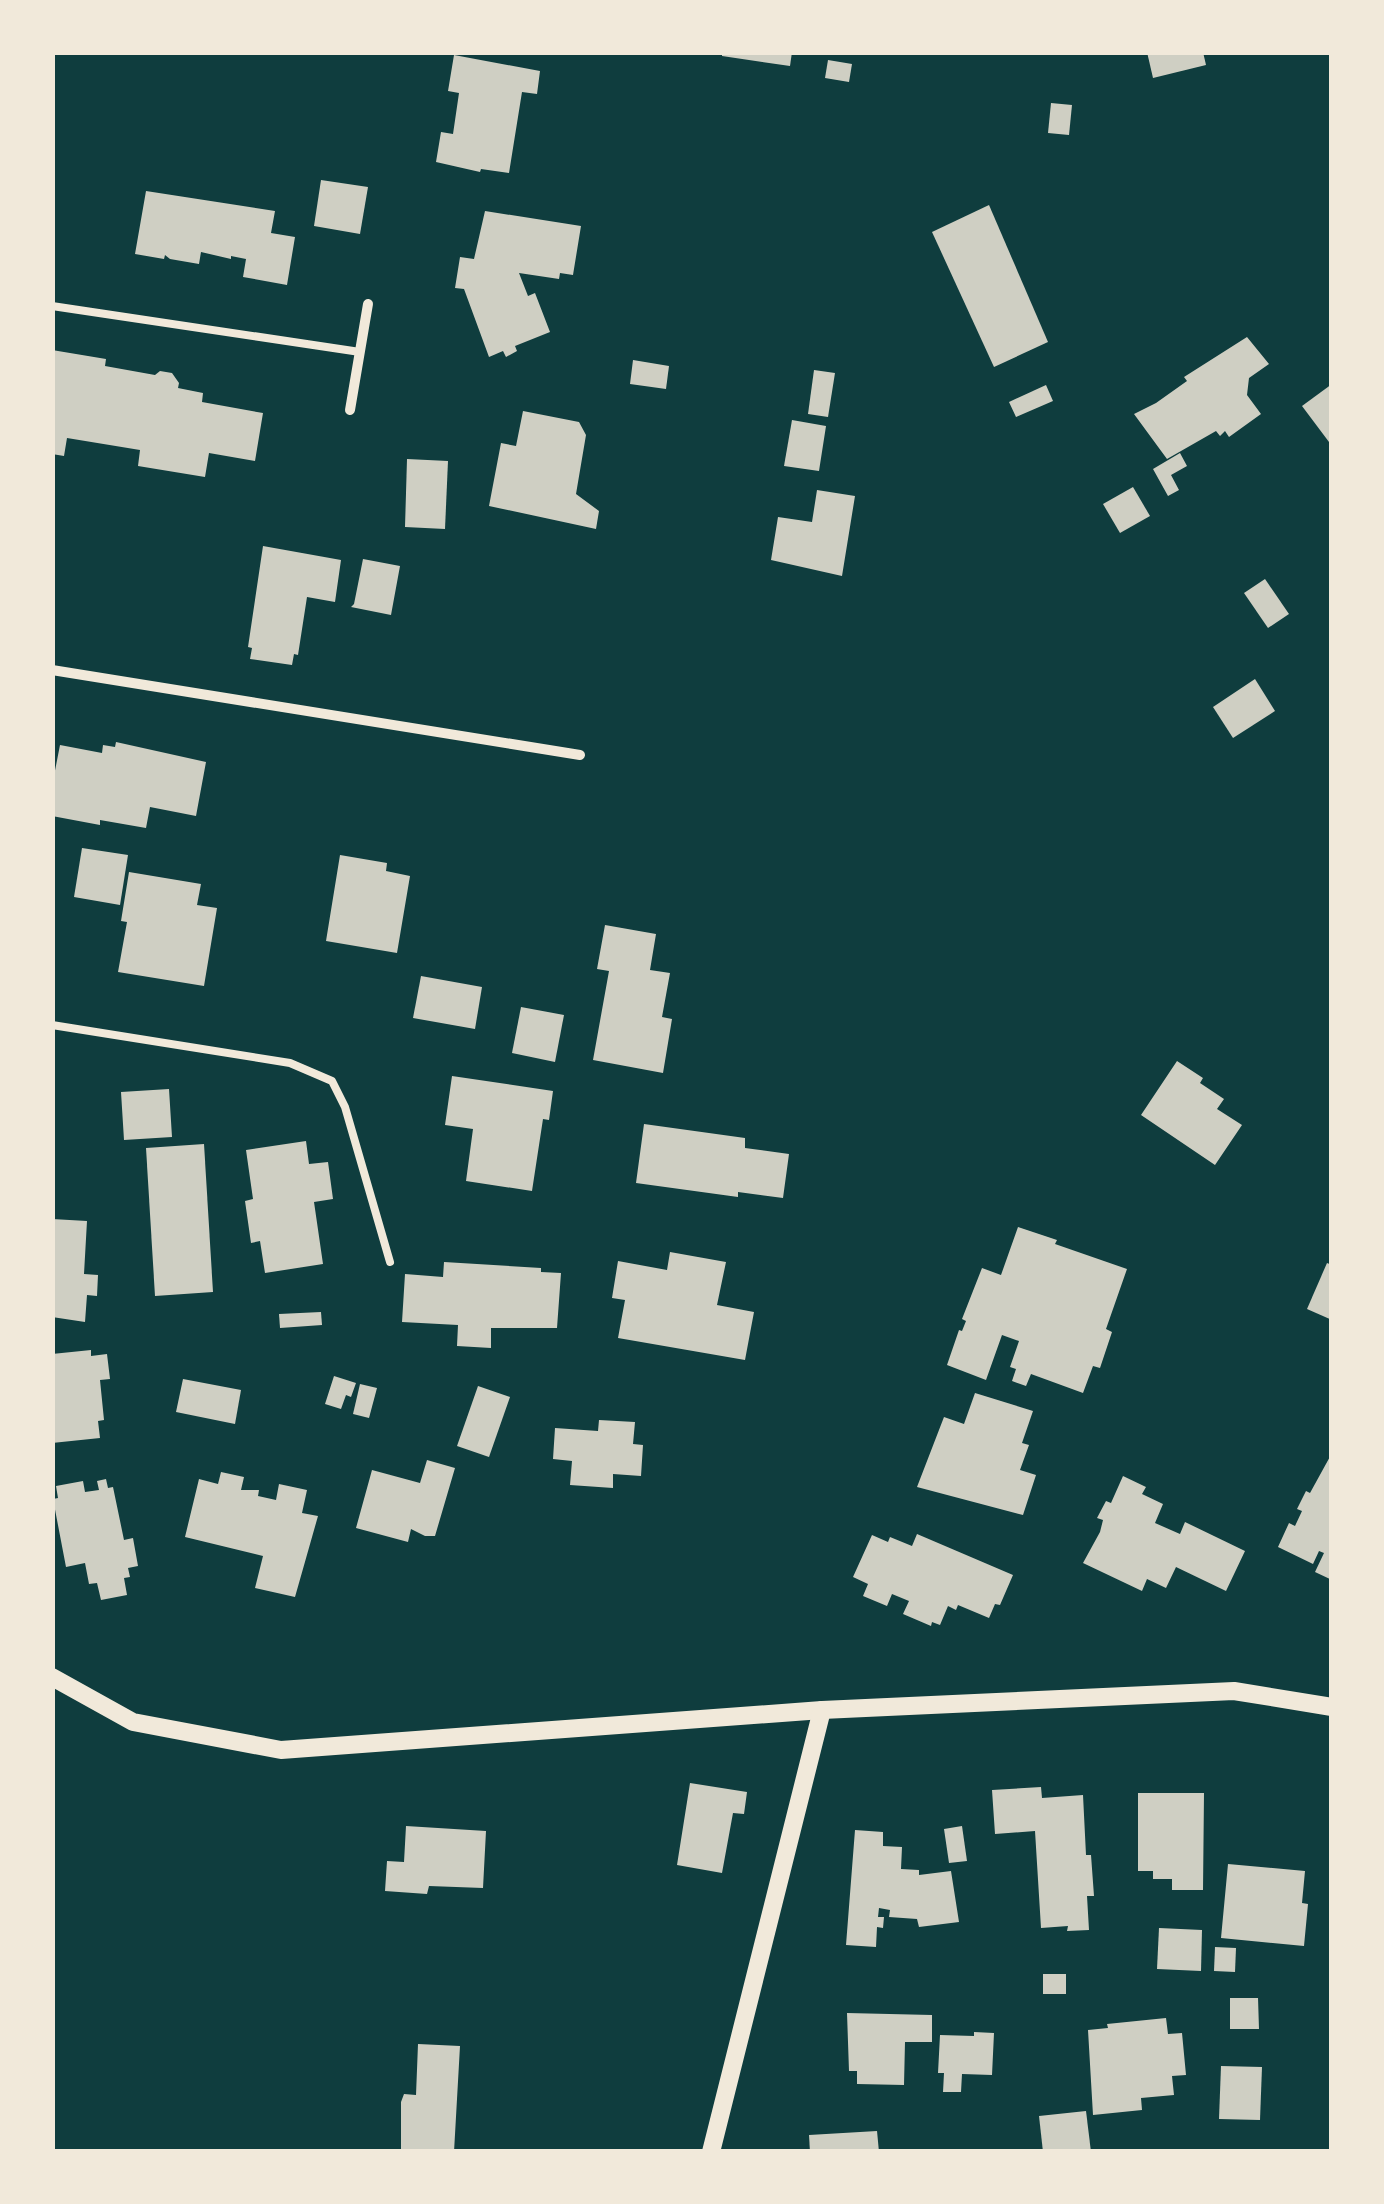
<svg xmlns="http://www.w3.org/2000/svg" width="1384" height="2204" viewBox="0 0 1384 2204" font-family="Cabin,sans-serif">
<rect width="100%" height="100%" fill="#0f3d3e"/>
<g fill="#cfcfc3">
<polygon points="722,52 792,52 790,66 722,56"/>
<polygon points="1147,52 1203,52 1206,65 1153,78"/>
<polygon points="454,55 540,71 537,94 522,92 509,173 481,169 480,172 436,162 441,132 453,134 459,93 448,91"/>
<polygon points="828,60 852,64 849,82 825,78"/>
<polygon points="1051,103 1072,105 1069,135 1048,133"/>
<polygon points="321,180 368,187 360,234 314,226"/>
<polygon points="146,191 275,211 271,233 295,237 287,285 243,277 246,259 231,256 231,259 201,252 199,264 170,259 165,255 164,259 135,254"/>
<polygon points="989,205 1048,342 994,367 932,232"/>
<polygon points="485,211 581,226 573,275 560,273 559,279 519,273 528,296 535,293 550,332 515,346 517,351 506,357 503,351 489,357 464,289 455,288 460,257 474,259"/>
<polygon points="1247,337 1269,364 1249,378 1247,395 1261,414 1229,437 1225,431 1220,436 1216,431 1167,459 1134,414 1156,403 1187,381 1184,377"/>
<polygon points="52,350 106,359 105,366 155,375 160,371 172,373 179,383 178,388 203,393 202,402 263,413 255,461 209,453 205,477 138,466 140,450 67,438 64,456 52,454"/>
<polygon points="633,360 669,366 666,389 630,384"/>
<polygon points="814,370 835,373 828,417 808,414"/>
<polygon points="1332,384 1332,446 1302,406"/>
<polygon points="1046,385 1053,401 1016,417 1009,402"/>
<polygon points="523,411 579,422 586,435 576,494 599,511 596,529 489,506 501,443 516,446"/>
<polygon points="792,420 826,426 819,471 784,466"/>
<polygon points="1180,453 1187,466 1171,475 1179,490 1168,496 1153,469"/>
<polygon points="407,459 448,461 445,529 405,527"/>
<polygon points="1133,487 1150,516 1120,533 1103,504"/>
<polygon points="817,490 855,496 842,576 771,560 778,517 812,522"/>
<polygon points="263,546 341,560 335,602 307,597 298,655 294,654 292,665 250,659 252,648 248,647"/>
<polygon points="363,559 400,566 391,615 351,607 354,604"/>
<polygon points="1265,579 1289,614 1268,628 1244,593"/>
<polygon points="1255,679 1275,711 1233,738 1213,707"/>
<polygon points="116,742 206,762 196,816 150,807 146,828 100,820 100,825 52,816 52,786 60,745 102,753 103,745 115,747"/>
<polygon points="82,848 128,855 120,905 74,897"/>
<polygon points="340,855 387,863 386,871 410,876 397,953 326,941"/>
<polygon points="129,872 201,884 197,905 217,908 204,986 118,972 127,922 121,921"/>
<polygon points="605,925 656,934 650,970 670,973 662,1017 672,1019 663,1073 593,1060 609,971 597,969"/>
<polygon points="421,976 482,987 475,1029 413,1018"/>
<polygon points="521,1007 564,1015 555,1062 512,1053"/>
<polygon points="1177,1061 1203,1078 1200,1083 1224,1099 1217,1109 1242,1125 1215,1165 1141,1115"/>
<polygon points="452,1076 553,1091 549,1120 543,1119 532,1191 466,1181 473,1129 445,1125"/>
<polygon points="169,1089 172,1137 124,1140 121,1092"/>
<polygon points="644,1124 745,1138 745,1148 789,1154 783,1198 738,1192 738,1197 636,1183"/>
<polygon points="306,1141 309,1164 328,1162 333,1199 314,1202 323,1264 265,1273 260,1241 251,1243 245,1201 253,1199 246,1150"/>
<polygon points="204,1144 213,1292 155,1296 146,1148"/>
<polygon points="52,1219 87,1221 84,1274 98,1275 97,1296 87,1295 85,1322 52,1317"/>
<polygon points="1018,1227 1057,1240 1055,1244 1127,1269 1106,1329 1112,1332 1100,1368 1093,1366 1083,1393 1031,1374 1026,1386 1012,1381 1016,1369 1010,1367 1019,1341 1002,1335 986,1380 947,1365 959,1330 962,1331 966,1321 962,1319 982,1268 1001,1275"/>
<polygon points="670,1252 726,1262 717,1305 754,1312 745,1360 618,1338 625,1300 612,1298 618,1261 667,1270"/>
<polygon points="444,1262 541,1268 541,1272 561,1273 557,1328 491,1328 491,1348 457,1346 458,1325 402,1322 405,1274 443,1277"/>
<polygon points="1327,1263 1332,1265 1332,1320 1307,1309"/>
<polygon points="321,1312 322,1325 280,1328 279,1314"/>
<polygon points="91,1350 91,1356 107,1354 110,1379 100,1380 104,1420 98,1421 100,1438 52,1443 52,1354"/>
<polygon points="334,1376 356,1383 351,1397 346,1395 341,1409 325,1404"/>
<polygon points="183,1379 241,1390 235,1424 176,1412"/>
<polygon points="360,1384 377,1388 369,1418 353,1414"/>
<polygon points="478,1386 510,1397 489,1457 457,1446"/>
<polygon points="975,1393 1033,1411 1022,1443 1029,1445 1020,1470 1036,1475 1023,1515 917,1487 944,1417 964,1424"/>
<polygon points="599,1420 635,1422 633,1444 643,1445 641,1476 613,1474 613,1488 570,1485 572,1461 553,1459 555,1428 598,1431"/>
<polygon points="1332,1453 1330,1529 1332,1580 1315,1572 1324,1553 1319,1551 1313,1564 1278,1547 1289,1523 1295,1526 1302,1511 1297,1509 1306,1491 1310,1493"/>
<polygon points="427,1460 455,1468 435,1536 425,1536 411,1529 408,1542 356,1528 372,1470 420,1483"/>
<polygon points="221,1472 244,1477 241,1490 259,1490 258,1496 276,1500 279,1484 307,1490 302,1513 318,1516 295,1597 255,1588 263,1556 185,1537 199,1479 218,1484"/>
<polygon points="1123,1476 1146,1487 1142,1494 1163,1504 1155,1523 1180,1534 1185,1522 1245,1551 1226,1591 1176,1567 1166,1588 1147,1579 1142,1591 1083,1563 1100,1532 1103,1520 1097,1518 1106,1501 1111,1503"/>
<polygon points="106,1479 108,1488 113,1487 124,1540 133,1538 138,1566 128,1568 130,1577 124,1578 127,1595 101,1600 97,1583 89,1584 85,1563 66,1567 53,1499 58,1498 56,1486 83,1481 85,1492 99,1490 97,1481"/>
<polygon points="917,1534 1013,1575 1000,1605 995,1604 989,1618 958,1605 956,1610 948,1606 940,1625 932,1622 931,1626 903,1614 909,1601 892,1594 887,1606 863,1596 868,1584 853,1577 872,1535 888,1542 890,1537 912,1546"/>
<polygon points="690,1783 747,1792 744,1814 733,1813 722,1873 677,1865"/>
<polygon points="1041,1787 1042,1798 1083,1795 1086,1855 1091,1855 1094,1896 1087,1896 1089,1930 1067,1931 1068,1926 1041,1928 1035,1831 995,1834 992,1790"/>
<polygon points="1138,1793 1204,1793 1203,1890 1172,1890 1172,1879 1153,1879 1153,1871 1138,1871"/>
<polygon points="406,1826 486,1831 483,1888 429,1886 427,1894 385,1891 387,1861 404,1862"/>
<polygon points="962,1826 967,1861 949,1863 944,1829"/>
<polygon points="855,1830 883,1832 883,1846 902,1847 901,1869 919,1870 919,1875 951,1871 959,1922 919,1927 917,1919 889,1917 890,1910 879,1908 878,1917 884,1917 883,1928 877,1927 876,1947 846,1945"/>
<polygon points="1228,1864 1305,1871 1302,1903 1308,1904 1304,1946 1221,1938"/>
<polygon points="1159,1928 1202,1930 1201,1971 1157,1969"/>
<polygon points="1215,1947 1236,1948 1235,1972 1214,1971"/>
<rect x="1043" y="1974" width="23" height="20"/>
<polygon points="1230,1998 1258,1998 1259,2029 1230,2029"/>
<polygon points="847,2013 932,2015 932,2042 905,2042 904,2085 857,2084 857,2071 849,2071"/>
<polygon points="1166,2018 1168,2034 1182,2033 1186,2075 1172,2076 1174,2095 1141,2098 1142,2110 1093,2115 1088,2030 1108,2028 1107,2024"/>
<polygon points="974,2032 994,2033 992,2075 962,2074 961,2092 943,2092 944,2073 938,2073 940,2035 974,2036"/>
<polygon points="418,2044 460,2046 454,2152 401,2152 401,2102 404,2094 416,2095"/>
<polygon points="1221,2066 1262,2067 1260,2120 1219,2119"/>
<polygon points="1086,2111 1091,2152 1043,2152 1039,2116"/>
<polygon points="877,2131 879,2152 810,2152 809,2135"/>
</g>
<g fill="none" stroke-linecap="round" stroke-linejoin="round">
<g stroke="#f1e9da" stroke-width="8">
<polyline points="52,306 360,352"/>
<polyline points="52,1025 290,1063 332,1081 345,1107 390,1262"/>
</g>
<g stroke="#f1e9da" stroke-width="10">
<polyline points="350,410 368,304"/>
<polyline points="52,670 580,755"/>
</g>
<g stroke="#f1e9da" stroke-width="18">
<polyline points="52,1677 133,1722 281,1750 822,1710 1234,1691 1332,1707"/>
<polyline points="711,2152 822,1710"/>
</g>
</g>
<rect width="1384" height="2204" fill="none" stroke="#f1e9da" stroke-width="110"/>
</svg>
